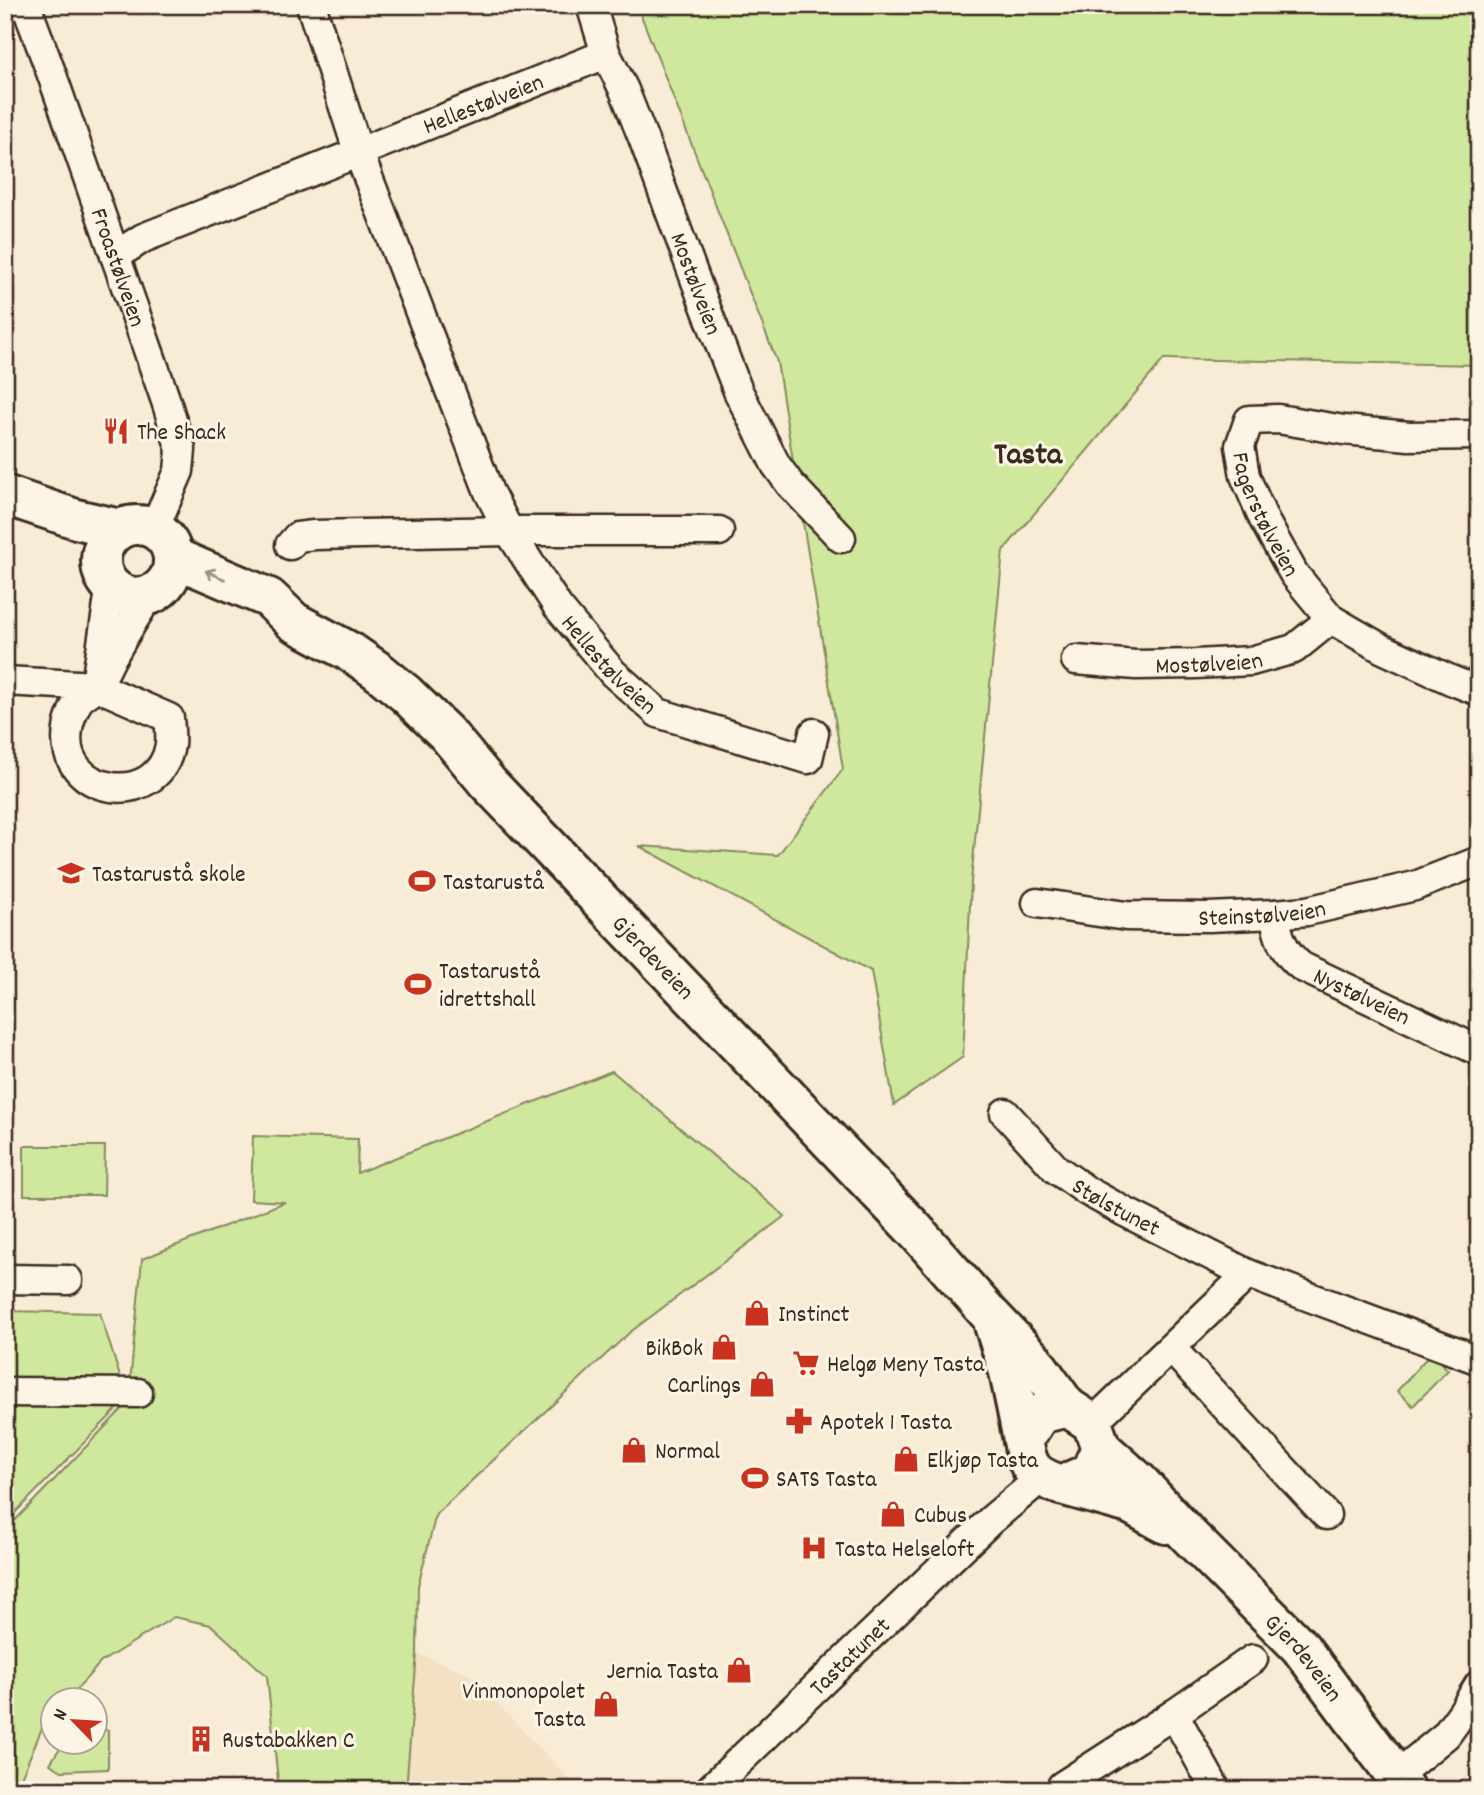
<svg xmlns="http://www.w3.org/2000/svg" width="1484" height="1795" viewBox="0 0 1484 1795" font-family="Dekko,sans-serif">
<rect width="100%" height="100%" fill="#f8ecd6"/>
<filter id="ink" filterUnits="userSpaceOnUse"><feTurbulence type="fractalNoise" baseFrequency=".0143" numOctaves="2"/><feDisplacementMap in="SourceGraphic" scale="14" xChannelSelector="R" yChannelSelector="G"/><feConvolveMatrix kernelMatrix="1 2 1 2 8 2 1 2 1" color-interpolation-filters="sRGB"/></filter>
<g filter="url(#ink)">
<polygon fill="#f4e1c4" points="417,1653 469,1674 580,1790 406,1790"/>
<g fill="#cfe89d" stroke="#85895e" stroke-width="2">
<polygon points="637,5 1479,5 1479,365 1164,359 1003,551 971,882 963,1057 894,1105 871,971 639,846 778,855 843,769 777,362"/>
<polygon points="612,1071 785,1216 629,1333 436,1514 418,1586 417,1653 406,1790 279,1790 267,1676 211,1625 174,1617 101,1662 67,1700 52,1700 52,1717 42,1728 16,1790 5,1790 5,1531 128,1403 142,1259 285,1202 251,1200 253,1136 358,1139 357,1173"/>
<polygon points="24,1146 105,1146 104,1195 24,1195"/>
<polygon points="5,1311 100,1313 127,1399 5,1523"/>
<polygon points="1431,1353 1448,1370 1413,1406 1397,1391"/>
<path d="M95 1730H108V1769L62 1771 50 1764C65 1737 65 1742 94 1742Z"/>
</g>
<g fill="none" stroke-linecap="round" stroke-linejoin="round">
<g stroke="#3b2a1e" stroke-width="33">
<g id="minor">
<path id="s1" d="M26 5 52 75 167 404 181 450 179 471 154 529"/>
<path id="s2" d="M311 5 358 151 489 492 509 531 558 607 613 673 658 713 808 759 814 733"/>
<path id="s3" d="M591 5 606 54 624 90 643 138 704 303 738 391 776 465 790 484 841 538"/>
<path id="s4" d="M115 256 143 238 606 54"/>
<path id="s5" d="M1479 435 1409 436 1344 430 1278 419 1249 420 1240 446 1245 476 1264 520 1294 574 1331 619 1381 648 1453 681 1479 691"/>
<polyline points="290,545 297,537 314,535 509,531 719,531"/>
<path id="s6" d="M1076 660 1136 665 1196 664 1251 661 1294 649 1331 619"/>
<polyline points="98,670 111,584"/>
<path d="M5 681 96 686 169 718C170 727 171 735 170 745 159 811 57 796 68 729 69 720 75 705 80 699 85 694 92 691 97 685 103 677 107 666 112 657 121 641 130 625 140 610L142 596"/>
<path id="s7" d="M1037 903 1126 916 1209 917 1275 914 1307 911 1415 886 1479 861"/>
<path id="s8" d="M1275 914C1277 936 1284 953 1302 967L1479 1051"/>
<path id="s9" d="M1005 1113 1056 1169 1087 1191 1125 1212 1248 1274 1479 1360"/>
<polyline points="5,1279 68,1280"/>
<polyline points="1171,1348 1326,1515"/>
<polyline points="5,1392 138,1393"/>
<polyline points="1092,1423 1248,1274"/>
<polyline points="1174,1714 1216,1790"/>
<polyline points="1396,1776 1446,1735 1462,1713 1479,1685"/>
<polyline points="1062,1786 1174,1714 1253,1659"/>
<path id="s10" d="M709 1790 991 1520 1041 1478"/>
</g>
</g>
<g stroke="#3b2a1e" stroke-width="44">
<g id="secondary">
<polyline points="5,495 76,519 120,529"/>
<circle cx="137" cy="561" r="36"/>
<path id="s11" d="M173 557 269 598 294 622 352 653 378 671 406 694 448 735 488 783 914 1229 991 1316 1034 1361 1067 1407"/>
<polyline points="994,1325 1009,1372 1023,1440"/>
<path d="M1067 1407 1092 1423 1101 1448 1090 1473 1061 1485C1033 1475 1028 1470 1023 1440L1040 1414Z"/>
<path id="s12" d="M1101 1448 1139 1482 1189 1536 1300 1647 1396 1776 1405 1790"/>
<polyline points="1061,1485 1130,1504 1166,1524"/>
</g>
</g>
<use href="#minor" stroke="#fcf5e5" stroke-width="28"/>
<use href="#secondary" stroke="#fcf5e5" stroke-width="38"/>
</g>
<defs><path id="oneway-shaft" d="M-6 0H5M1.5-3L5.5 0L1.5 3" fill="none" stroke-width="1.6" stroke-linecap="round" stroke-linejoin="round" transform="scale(1.75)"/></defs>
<use stroke="#9c9082" href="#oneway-shaft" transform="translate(215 575) rotate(-156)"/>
</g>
<defs>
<g id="restaurant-bare" transform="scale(2.1)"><path d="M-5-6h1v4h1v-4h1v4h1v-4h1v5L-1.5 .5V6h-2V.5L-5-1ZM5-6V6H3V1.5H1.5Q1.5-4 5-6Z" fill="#c8321e" stroke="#fcf5e5" stroke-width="2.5" paint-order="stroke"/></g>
<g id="school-bare" transform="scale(2.1)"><path d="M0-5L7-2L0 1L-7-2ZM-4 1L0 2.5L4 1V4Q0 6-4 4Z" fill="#c8321e" stroke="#fcf5e5" stroke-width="2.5" paint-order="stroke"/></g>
<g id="stadium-bare" transform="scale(2.1)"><path d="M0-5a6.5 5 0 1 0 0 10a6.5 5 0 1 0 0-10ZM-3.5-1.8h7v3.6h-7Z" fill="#c8321e" stroke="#fcf5e5" stroke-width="2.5" paint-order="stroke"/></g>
<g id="shop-bare" transform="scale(2.1)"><path d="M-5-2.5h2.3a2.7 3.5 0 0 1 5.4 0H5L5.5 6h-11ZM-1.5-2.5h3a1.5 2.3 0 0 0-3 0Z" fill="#c8321e" stroke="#fcf5e5" stroke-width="2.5" paint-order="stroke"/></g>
<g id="supermarket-bare" transform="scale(2.1)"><path d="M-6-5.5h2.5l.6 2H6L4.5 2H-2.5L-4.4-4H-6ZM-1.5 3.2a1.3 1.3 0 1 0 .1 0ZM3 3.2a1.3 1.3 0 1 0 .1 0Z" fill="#c8321e" stroke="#fcf5e5" stroke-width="2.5" paint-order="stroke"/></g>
<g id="pharmacy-bare" transform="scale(2.1)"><path d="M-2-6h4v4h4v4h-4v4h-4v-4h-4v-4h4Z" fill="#c8321e" stroke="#fcf5e5" stroke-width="2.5" paint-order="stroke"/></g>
<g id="hospital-bare" transform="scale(2.1)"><path d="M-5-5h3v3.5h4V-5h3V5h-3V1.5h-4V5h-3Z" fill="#c8321e" stroke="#fcf5e5" stroke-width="2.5" paint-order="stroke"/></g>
<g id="building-bare" transform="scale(2.1)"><path d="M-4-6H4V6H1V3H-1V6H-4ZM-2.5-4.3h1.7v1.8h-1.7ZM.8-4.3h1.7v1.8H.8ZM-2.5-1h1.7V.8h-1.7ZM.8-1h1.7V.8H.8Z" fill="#c8321e" stroke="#fcf5e5" stroke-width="2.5" paint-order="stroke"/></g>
</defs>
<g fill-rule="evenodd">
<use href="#restaurant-bare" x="116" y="431"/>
<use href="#school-bare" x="71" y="873"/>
<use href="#stadium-bare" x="422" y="881"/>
<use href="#stadium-bare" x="418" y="984"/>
<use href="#shop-bare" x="757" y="1313"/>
<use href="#shop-bare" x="724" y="1347"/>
<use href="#supermarket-bare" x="806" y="1363"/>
<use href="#shop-bare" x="762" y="1384"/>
<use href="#pharmacy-bare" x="799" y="1421"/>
<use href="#shop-bare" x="634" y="1450"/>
<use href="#shop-bare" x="906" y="1459"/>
<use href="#stadium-bare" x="755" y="1478"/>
<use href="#shop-bare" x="893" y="1514"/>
<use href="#hospital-bare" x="814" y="1548"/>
<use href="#shop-bare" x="739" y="1670"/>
<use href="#shop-bare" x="606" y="1704"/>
<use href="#building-bare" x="201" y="1739"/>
</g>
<g text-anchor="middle" stroke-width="6" stroke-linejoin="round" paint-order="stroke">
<g font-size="24" fill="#3b2a1e" stroke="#fcf5e5">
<text dy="8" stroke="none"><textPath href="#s4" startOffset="399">Hellestølveien</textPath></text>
<text dy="8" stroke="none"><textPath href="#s1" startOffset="278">Froastølveien</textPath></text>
<text dy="8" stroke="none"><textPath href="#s3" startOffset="298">Mostølveien</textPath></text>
<text dy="8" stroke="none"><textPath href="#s5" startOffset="332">Fagerstølveien</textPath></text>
<text dy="8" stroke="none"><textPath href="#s6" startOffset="133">Mostølveien</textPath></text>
<text dy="8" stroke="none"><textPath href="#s2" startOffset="730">Hellestølveien</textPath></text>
<text dy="8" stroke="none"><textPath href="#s7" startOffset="226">Steinstølveien</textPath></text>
<text dy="8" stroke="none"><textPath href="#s11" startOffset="634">Gjerdeveien</textPath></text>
<text dy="8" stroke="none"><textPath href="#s8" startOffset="128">Nystølveien</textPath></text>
<text dy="8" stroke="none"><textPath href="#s9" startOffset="147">Stølstunet</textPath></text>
<text dy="8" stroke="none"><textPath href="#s10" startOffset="194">Tastatunet</textPath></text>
<text dy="8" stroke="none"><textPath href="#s12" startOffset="292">Gjerdeveien</textPath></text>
</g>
<g font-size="24" fill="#3b2a1e" stroke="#fcf5e5" text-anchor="start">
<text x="137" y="439">The Shack</text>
<text x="92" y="881">Tastarustå skole</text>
<text x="443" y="889">Tastarustå</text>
<text x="439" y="978">Tastarustå<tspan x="439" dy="28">idrettshall</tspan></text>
<text x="778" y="1321">Instinct</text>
<text x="703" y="1355" text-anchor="end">BikBok</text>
<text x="827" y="1371">Helgø Meny Tasta</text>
<text x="741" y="1392" text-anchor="end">Carlings</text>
<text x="820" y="1429">Apotek 1 Tasta</text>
<text x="655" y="1458">Normal</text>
<text x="927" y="1467">Elkjøp Tasta</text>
<text x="776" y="1486">SATS Tasta</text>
<text x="914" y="1522">Cubus</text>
<text x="835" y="1556">Tasta Helseloft</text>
<text x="718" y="1678" text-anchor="end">Jernia Tasta</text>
<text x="585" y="1698" text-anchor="end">Vinmonopolet<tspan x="585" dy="28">Tasta</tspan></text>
<text x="222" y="1747">Rustabakken C</text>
</g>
<g font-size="32" font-weight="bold" fill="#3b2a1e" stroke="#fcf5e5">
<text x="1028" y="463">Tasta</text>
</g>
</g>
<rect width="1484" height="1795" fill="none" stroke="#fcf5e5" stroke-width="28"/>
<rect x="14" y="14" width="1456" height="1767" fill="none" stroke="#3b2a1e" stroke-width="2.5" filter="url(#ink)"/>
<g transform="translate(74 1721) rotate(295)"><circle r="33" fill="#fcf5e5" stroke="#afa495" stroke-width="2"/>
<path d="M0-5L12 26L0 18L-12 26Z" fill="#c8321e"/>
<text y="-10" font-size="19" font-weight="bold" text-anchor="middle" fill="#3b2a1e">N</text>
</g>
</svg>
